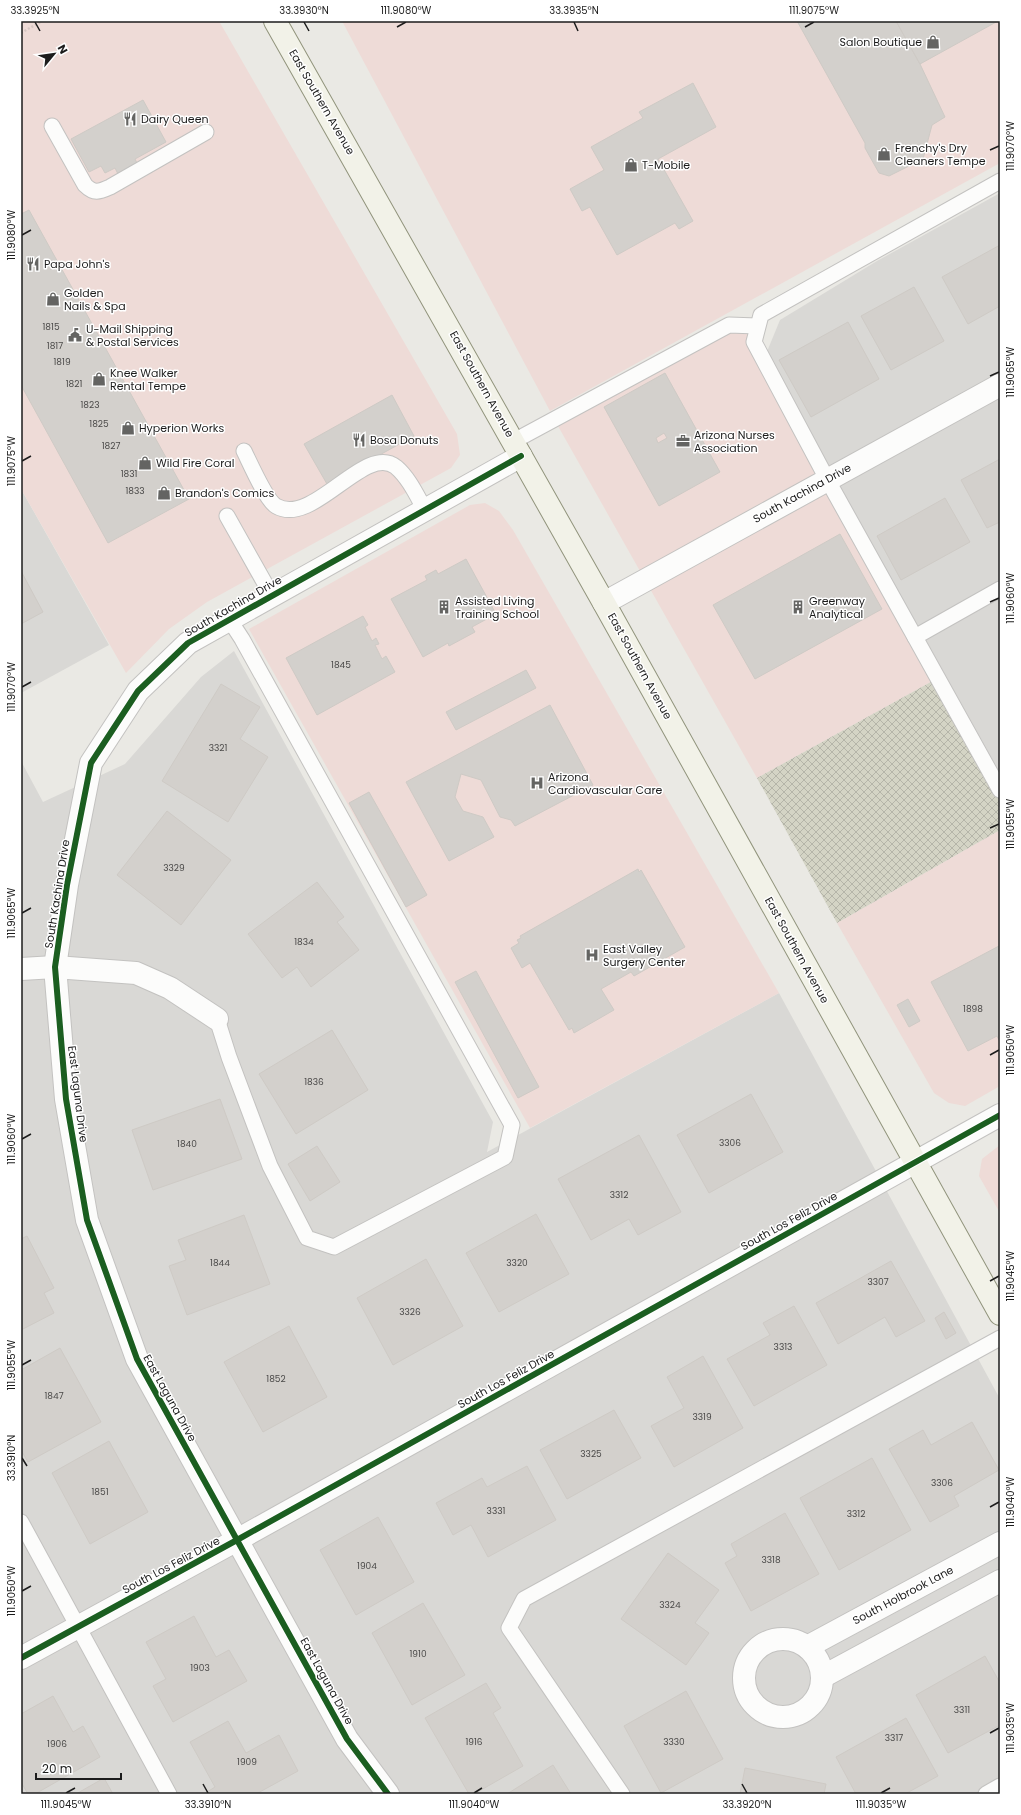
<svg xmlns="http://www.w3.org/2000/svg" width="1021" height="1815" viewBox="0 0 1021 1815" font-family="Poppins,sans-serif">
<defs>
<pattern id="construction-cross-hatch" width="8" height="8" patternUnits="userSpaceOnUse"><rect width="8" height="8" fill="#d4d4c5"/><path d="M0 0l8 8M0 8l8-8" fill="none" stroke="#b5b5a9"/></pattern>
</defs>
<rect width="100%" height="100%" fill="#eae9e4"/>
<g fill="#d9d8d5">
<polygon points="1000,193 1000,773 766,354 780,320 877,261"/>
<polygon points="21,489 109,645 21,693"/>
<polygon points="234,651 493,1122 487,1152 779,993 1000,1399 1000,1794 21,1794 21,761 43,802 125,764 201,677"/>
</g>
<g fill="#eedbd7">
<polygon points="21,21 219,21 457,434 460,455 451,468 207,602 169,629 126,673 21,489"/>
<polygon points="342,21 1000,21 1000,163 550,411"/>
<polygon points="729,325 757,326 754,342 938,678 757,778 554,419"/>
<polygon points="485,503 499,511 513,530 779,993 530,1128 249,629 470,505"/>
<polygon points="1000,830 1000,1086 965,1106 949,1103 934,1093 837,923"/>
<polygon points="1000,1145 1000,1213 979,1176 982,1159"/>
</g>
<polygon fill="url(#construction-cross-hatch)" points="938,678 1000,790 1000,830 837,923 757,778"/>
<g fill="#d3d0cc" stroke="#cecac5" fill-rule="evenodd">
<polygon points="797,21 896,21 920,64 945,117 932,125 923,159 889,176 879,173 865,148 865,143"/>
<polygon points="896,21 998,21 920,64"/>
<polygon points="693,83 716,127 658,159 693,221 679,229 675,223 617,255 590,207 582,211 570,189 604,170 591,147 643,118 639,112"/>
<polygon points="143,100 166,142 135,159 137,163 118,174 115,168 105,173 101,166 89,172 71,139"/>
<polygon points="29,210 189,499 108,543 21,385 21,214"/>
<polygon points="1000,245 1000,306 968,324 942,277"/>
<polygon points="914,287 944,341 891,370 861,316"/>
<polygon points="848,322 879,379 811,417 779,360"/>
<path d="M665 373 720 472 659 506 604 407ZM664 433 667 438 658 443 656 438Z"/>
<polygon points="392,395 414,436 327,484 304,444"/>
<polygon points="1000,459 1000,522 987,528 961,480"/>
<polygon points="945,498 970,542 901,580 877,536"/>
<polygon points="840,534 882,609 755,679 713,605"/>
<polygon points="466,559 496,614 472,627 475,632 449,646 448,643 423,657 391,599 427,580 425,576 436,570 438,574"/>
<polygon points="21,571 43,612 21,624"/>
<polygon points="363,616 368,625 365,627 372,641 376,638 379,644 375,645 382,659 386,656 395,672 317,715 286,658"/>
<polygon points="526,670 536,688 456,730 446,712"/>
<polygon points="221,684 260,707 240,739 268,757 228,822 162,781"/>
<polygon points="550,705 593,785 515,826 511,820 500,817 481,780 461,774 455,797 463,811 483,817 494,837 449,861 406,782"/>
<polygon points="369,792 427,895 406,907 349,803"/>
<polygon points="167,811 231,860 181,925 117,875"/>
<polygon points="638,869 639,872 641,870 685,947 634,976 631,972 601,989 614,1010 574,1033 572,1028 569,1030 530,963 522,968 511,948 519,943 517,940 521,938 520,936"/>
<polygon points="317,882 344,917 337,922 359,950 311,987 297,967 282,978 248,934"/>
<polygon points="999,946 1000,1042 997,1036 968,1051 931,982"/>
<polygon points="476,971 539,1087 518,1098 455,982"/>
<polygon points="908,999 920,1021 909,1027 897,1005"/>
<polygon points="332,1030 368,1090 296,1134 259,1074"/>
<polygon points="751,1094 783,1152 709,1193 677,1135"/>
<polygon points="220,1099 242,1159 153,1190 132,1130"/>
<polygon points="639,1135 681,1212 638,1235 629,1219 591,1240 558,1179"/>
<polygon points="317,1146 340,1182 310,1201 288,1164"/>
<polygon points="536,1214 569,1274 499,1312 466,1253"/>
<polygon points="244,1215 270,1284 187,1315 169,1266 186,1260 178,1240"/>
<polygon points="27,1236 54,1288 44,1293 54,1313 21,1330 21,1239"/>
<polygon points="426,1259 463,1326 393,1365 357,1298"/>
<polygon points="891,1261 925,1321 896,1337 885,1317 838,1344 816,1303"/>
<polygon points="794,1306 827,1365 754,1406 727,1359 770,1335 763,1323"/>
<polygon points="944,1312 956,1333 946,1339 935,1318"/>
<polygon points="289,1326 327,1397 263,1432 224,1362"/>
<polygon points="60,1348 101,1422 28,1462 21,1450 21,1370"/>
<polygon points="703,1356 743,1428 674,1467 651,1426 684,1408 667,1377"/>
<polygon points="614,1410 641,1458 567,1499 540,1450"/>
<polygon points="972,1422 999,1470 954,1496 959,1506 930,1522 889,1449 923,1430 931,1445"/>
<polygon points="109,1441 148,1512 90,1544 52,1473"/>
<polygon points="872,1458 911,1530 839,1570 800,1498"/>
<polygon points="527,1466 556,1520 488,1557 471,1525 453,1535 436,1503 482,1478 487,1487"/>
<polygon points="785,1513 819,1574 751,1611 725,1563 737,1556 731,1544"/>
<polygon points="378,1517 414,1582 356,1615 320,1550"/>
<polygon points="668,1553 719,1590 695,1623 709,1633 686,1665 621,1619"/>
<polygon points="423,1603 465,1675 412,1705 372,1633"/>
<polygon points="194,1616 216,1657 229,1650 247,1681 173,1722 153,1686 166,1679 146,1642"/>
<polygon points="985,1656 1000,1683 1000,1725 948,1753 916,1695"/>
<polygon points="486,1683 501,1708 493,1713 523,1766 474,1794 469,1794 425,1718"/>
<polygon points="686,1691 723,1759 661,1793 624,1726"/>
<polygon points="53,1696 73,1732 83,1726 100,1757 35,1794 28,1794 21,1782 21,1714"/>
<polygon points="906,1718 938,1776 905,1794 856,1794 836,1757"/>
<polygon points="228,1721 246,1753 279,1735 298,1771 256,1794 204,1794 215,1787 190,1742"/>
<polygon points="553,1765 571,1794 507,1794"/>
<polygon points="745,1768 826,1784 824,1794 740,1794"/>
<polygon points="104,1778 113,1794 76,1794"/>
</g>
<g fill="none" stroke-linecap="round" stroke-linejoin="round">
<g stroke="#c3c2c0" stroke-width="17">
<g id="service">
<path d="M52 126 85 185C94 194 99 192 110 187L206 132"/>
<polyline points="1000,181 761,315 754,342 827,479 1000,790"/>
<polyline points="514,441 729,325 757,326"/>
<path d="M244 451C250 463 266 500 276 506 313 528 365 442 396 467 409 478 417 496 425 510"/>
<polyline points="227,516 272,596"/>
<polyline points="915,637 1000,589"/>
<polyline points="217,1019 229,1057 270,1166 307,1238 334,1247 505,1157 512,1125 242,639 229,619"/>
<polyline points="21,1522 169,1794"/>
<polyline points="622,1794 509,1628 524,1599 1000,1338"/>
<polyline points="986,1794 1000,1786"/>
</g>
</g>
<g stroke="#c3c2c0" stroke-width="24">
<g id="minor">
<polyline points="604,603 1000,385"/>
<polyline points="21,969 55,967 136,973 170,988 217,1019"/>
<circle cx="783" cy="1678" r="39"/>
<polyline points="807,1647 1000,1543"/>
<polyline points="21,1658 237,1540 1000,1115"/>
<polyline points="822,1677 1000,1581"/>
<polyline points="388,1794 347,1739 137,1359 87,1220 66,1099 55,967 67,885 91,763 138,691 188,643 521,456"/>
</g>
</g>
<g stroke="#91947c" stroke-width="24">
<polyline id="secondary" points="275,21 604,603 1000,1314"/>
</g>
<polyline stroke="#d6c7c3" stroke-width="2.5" stroke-dasharray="2 2" stroke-linecap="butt" points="21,33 42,21"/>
<use href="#service" stroke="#fcfcfb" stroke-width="15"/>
<use href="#minor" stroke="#fcfcfb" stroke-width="22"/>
<use href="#secondary" stroke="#f2f2e8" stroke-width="22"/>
<g stroke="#fff" stroke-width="8">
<g id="cycleway">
<polyline points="21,1658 237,1540 1000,1115"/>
<polyline points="388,1794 347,1739 137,1359 87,1220 66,1099 55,967 67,885 91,763 138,691 188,643 521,456"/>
</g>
</g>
<use href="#cycleway" stroke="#1b5e20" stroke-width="6"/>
</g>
<path fill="none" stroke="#1c1c1c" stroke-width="1.5" d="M35 22 40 31M304 22 309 31M574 22 578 31M397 27 406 22M805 27 814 22M990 150 999 146M22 235 31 230M990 376 999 372M22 461 31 456M990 602 999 598M22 687 31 682M990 828 999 824M22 913 31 908M990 1055 999 1050M22 1139 31 1134M990 1281 999 1276M22 1365 31 1360M22 1458 27 1466M990 1507 999 1502M22 1591 31 1586M990 1733 999 1728M203 1784 208 1793M742 1784 747 1793M66 1793 75 1788M474 1793 482 1788M881 1793 890 1788"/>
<defs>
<g id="shop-bare" transform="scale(1.08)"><path d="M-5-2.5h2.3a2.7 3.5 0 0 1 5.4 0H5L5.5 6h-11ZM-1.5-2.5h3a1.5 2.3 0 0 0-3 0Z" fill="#646462" stroke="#fff" stroke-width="2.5" paint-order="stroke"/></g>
<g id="restaurant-bare" transform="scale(1.08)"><path d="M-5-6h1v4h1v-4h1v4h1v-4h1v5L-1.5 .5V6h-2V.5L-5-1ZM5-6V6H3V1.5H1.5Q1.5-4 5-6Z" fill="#646462" stroke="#fff" stroke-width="2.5" paint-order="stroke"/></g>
<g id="civic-bare" transform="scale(1.08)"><path d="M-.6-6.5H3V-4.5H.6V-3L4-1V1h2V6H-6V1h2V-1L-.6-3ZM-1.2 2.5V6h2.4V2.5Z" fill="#646462" stroke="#fff" stroke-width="2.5" paint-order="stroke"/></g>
<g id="office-bare" transform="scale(1.08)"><path d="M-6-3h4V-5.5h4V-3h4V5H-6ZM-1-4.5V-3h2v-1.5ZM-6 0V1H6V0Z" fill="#646462" stroke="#fff" stroke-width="2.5" paint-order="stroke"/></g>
<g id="building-bare" transform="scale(1.08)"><path d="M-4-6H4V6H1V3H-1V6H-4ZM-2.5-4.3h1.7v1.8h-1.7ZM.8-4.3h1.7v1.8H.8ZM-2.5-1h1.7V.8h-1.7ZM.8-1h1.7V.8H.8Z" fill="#646462" stroke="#fff" stroke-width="2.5" paint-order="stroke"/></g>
<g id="hospital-bare" transform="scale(1.08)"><path d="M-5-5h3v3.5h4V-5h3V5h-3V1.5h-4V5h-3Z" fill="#646462" stroke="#fff" stroke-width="2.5" paint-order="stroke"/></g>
</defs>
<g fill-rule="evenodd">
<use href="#shop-bare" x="933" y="42"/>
<use href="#restaurant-bare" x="130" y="119"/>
<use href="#shop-bare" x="884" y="154"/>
<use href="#shop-bare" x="631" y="165"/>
<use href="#restaurant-bare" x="33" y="264"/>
<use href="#shop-bare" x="53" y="299"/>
<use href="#civic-bare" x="75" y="335"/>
<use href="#shop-bare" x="99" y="379"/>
<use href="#shop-bare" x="128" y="428"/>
<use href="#restaurant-bare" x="359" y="440"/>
<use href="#office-bare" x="683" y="441"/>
<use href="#shop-bare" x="145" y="463"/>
<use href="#shop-bare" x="164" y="493"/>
<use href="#building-bare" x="444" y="607"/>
<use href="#building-bare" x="798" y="607"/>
<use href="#hospital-bare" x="537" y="783"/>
<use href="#hospital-bare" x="592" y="955"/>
</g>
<g text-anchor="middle" stroke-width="3" stroke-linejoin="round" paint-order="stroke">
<g font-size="9" fill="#4b4a49">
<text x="51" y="330">1815</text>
<text x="55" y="349">1817</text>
<text x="62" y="365">1819</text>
<text x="74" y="387">1821</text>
<text x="90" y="408">1823</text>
<text x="99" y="427">1825</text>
<text x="111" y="449">1827</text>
<text x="129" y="477">1831</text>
<text x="135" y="494">1833</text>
<text x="341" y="668">1845</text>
<text x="218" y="751">3321</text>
<text x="174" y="871">3329</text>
<text x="304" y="945">1834</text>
<text x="973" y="1012">1898</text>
<text x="314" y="1085">1836</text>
<text x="730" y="1146">3306</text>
<text x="187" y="1147">1840</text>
<text x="619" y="1198">3312</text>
<text x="220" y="1266">1844</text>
<text x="517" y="1266">3320</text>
<text x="878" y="1285">3307</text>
<text x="410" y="1315">3326</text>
<text x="783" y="1350">3313</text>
<text x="276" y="1382">1852</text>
<text x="54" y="1399">1847</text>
<text x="702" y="1420">3319</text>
<text x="591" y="1457">3325</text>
<text x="942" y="1486">3306</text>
<text x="100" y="1495">1851</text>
<text x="496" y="1514">3331</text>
<text x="856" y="1517">3312</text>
<text x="771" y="1563">3318</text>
<text x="367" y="1569">1904</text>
<text x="670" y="1608">3324</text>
<text x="418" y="1657">1910</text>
<text x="200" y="1671">1903</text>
<text x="962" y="1713">3311</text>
<text x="894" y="1741">3317</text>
<text x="474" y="1745">1916</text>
<text x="674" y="1745">3330</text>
<text x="57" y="1747">1906</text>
<text x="247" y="1765">1909</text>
</g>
<g font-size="11" fill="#1c1c1c" stroke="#fff" text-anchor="start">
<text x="922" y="46" text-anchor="end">Salon Boutique</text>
<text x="141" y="123">Dairy Queen</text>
<text x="895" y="152">Frenchy's Dry<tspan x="895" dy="13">Cleaners Tempe</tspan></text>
<text x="642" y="169">T-Mobile</text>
<text x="44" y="268">Papa John's</text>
<text x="64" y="297">Golden<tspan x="64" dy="13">Nails &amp; Spa</tspan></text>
<text x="86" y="333">U-Mail Shipping<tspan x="86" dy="13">&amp; Postal Services</tspan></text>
<text x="110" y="377">Knee Walker<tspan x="110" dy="13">Rental Tempe</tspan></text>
<text x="139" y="432">Hyperion Works</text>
<text x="694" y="439">Arizona Nurses<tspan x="694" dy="13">Association</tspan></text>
<text x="370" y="444">Bosa Donuts</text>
<text x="156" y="467">Wild Fire Coral</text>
<text x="175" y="497">Brandon's Comics</text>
<text x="455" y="605">Assisted Living<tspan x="455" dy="13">Training School</tspan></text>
<text x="809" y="605">Greenway<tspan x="809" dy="13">Analytical</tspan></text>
<text x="548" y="781">Arizona<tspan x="548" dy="13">Cardiovascular Care</tspan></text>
<text x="603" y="953">East Valley<tspan x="603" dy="13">Surgery Center</tspan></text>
</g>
<g font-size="11" fill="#1c1c1c" stroke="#fff">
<text transform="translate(322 102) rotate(60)" y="4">East Southern Avenue</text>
<text transform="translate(482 384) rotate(61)" y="4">East Southern Avenue</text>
<text transform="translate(802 493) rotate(-29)" y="4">South Kachina Drive</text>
<text transform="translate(233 606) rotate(-30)" y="4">South Kachina Drive</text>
<text transform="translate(640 666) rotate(61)" y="4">East Southern Avenue</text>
<text transform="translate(57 894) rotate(-81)" y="4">South Kachina Drive</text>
<text transform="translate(797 950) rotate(61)" y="4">East Southern Avenue</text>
<text transform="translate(78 1094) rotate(83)" y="4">East Laguna Drive</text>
<text transform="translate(789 1221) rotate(-29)" y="4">South Los Feliz Drive</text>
<text transform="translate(506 1379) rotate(-29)" y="4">South Los Feliz Drive</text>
<text transform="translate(170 1398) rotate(61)" y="4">East Laguna Drive</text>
<text transform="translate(171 1565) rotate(-28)" y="4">South Los Feliz Drive</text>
<text transform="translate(903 1595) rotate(-28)" y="4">South Holbrook Lane</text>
<text transform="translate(327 1681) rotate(61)" y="4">East Laguna Drive</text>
</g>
</g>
<rect width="1021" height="1815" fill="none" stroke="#ffffff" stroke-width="44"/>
<g transform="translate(54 54) rotate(61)" stroke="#ffffff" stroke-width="3" paint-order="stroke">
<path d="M0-3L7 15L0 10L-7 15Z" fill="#1c1c1c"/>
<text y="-6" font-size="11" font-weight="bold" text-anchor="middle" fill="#1c1c1c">N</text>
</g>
<path d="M36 1773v6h85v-6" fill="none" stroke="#1c1c1c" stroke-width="2"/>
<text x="42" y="1773" font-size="12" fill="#1c1c1c" stroke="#ffffff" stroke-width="3" paint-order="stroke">20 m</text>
<rect x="22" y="22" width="977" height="1771" fill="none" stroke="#1c1c1c" stroke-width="1.5"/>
<g font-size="10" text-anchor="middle" fill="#1c1c1c">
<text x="35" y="14">33.3925°N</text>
<text x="304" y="14">33.3930°N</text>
<text x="406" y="14">111.9080°W</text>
<text x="574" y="14">33.3935°N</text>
<text x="814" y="14">111.9075°W</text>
<text transform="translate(1010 146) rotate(-90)" y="4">111.9070°W</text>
<text transform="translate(11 235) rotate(-90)" y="4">111.9080°W</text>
<text transform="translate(1010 372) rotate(-90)" y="4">111.9065°W</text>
<text transform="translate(11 461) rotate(-90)" y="4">111.9075°W</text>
<text transform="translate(1010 598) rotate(-90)" y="4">111.9060°W</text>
<text transform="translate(11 687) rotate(-90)" y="4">111.9070°W</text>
<text transform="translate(1010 824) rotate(-90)" y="4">111.9055°W</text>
<text transform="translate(11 913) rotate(-90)" y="4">111.9065°W</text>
<text transform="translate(1010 1050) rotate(-90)" y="4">111.9050°W</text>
<text transform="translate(11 1139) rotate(-90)" y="4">111.9060°W</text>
<text transform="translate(1010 1276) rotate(-90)" y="4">111.9045°W</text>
<text transform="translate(11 1365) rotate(-90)" y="4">111.9055°W</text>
<text transform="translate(11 1458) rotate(-90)" y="4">33.3910°N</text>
<text transform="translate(1010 1502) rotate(-90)" y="4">111.9040°W</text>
<text transform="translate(11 1591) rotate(-90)" y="4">111.9050°W</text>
<text transform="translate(1010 1728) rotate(-90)" y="4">111.9035°W</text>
<text x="66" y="1808">111.9045°W</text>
<text x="208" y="1808">33.3910°N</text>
<text x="474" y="1808">111.9040°W</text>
<text x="747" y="1808">33.3920°N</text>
<text x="881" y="1808">111.9035°W</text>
</g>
</svg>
